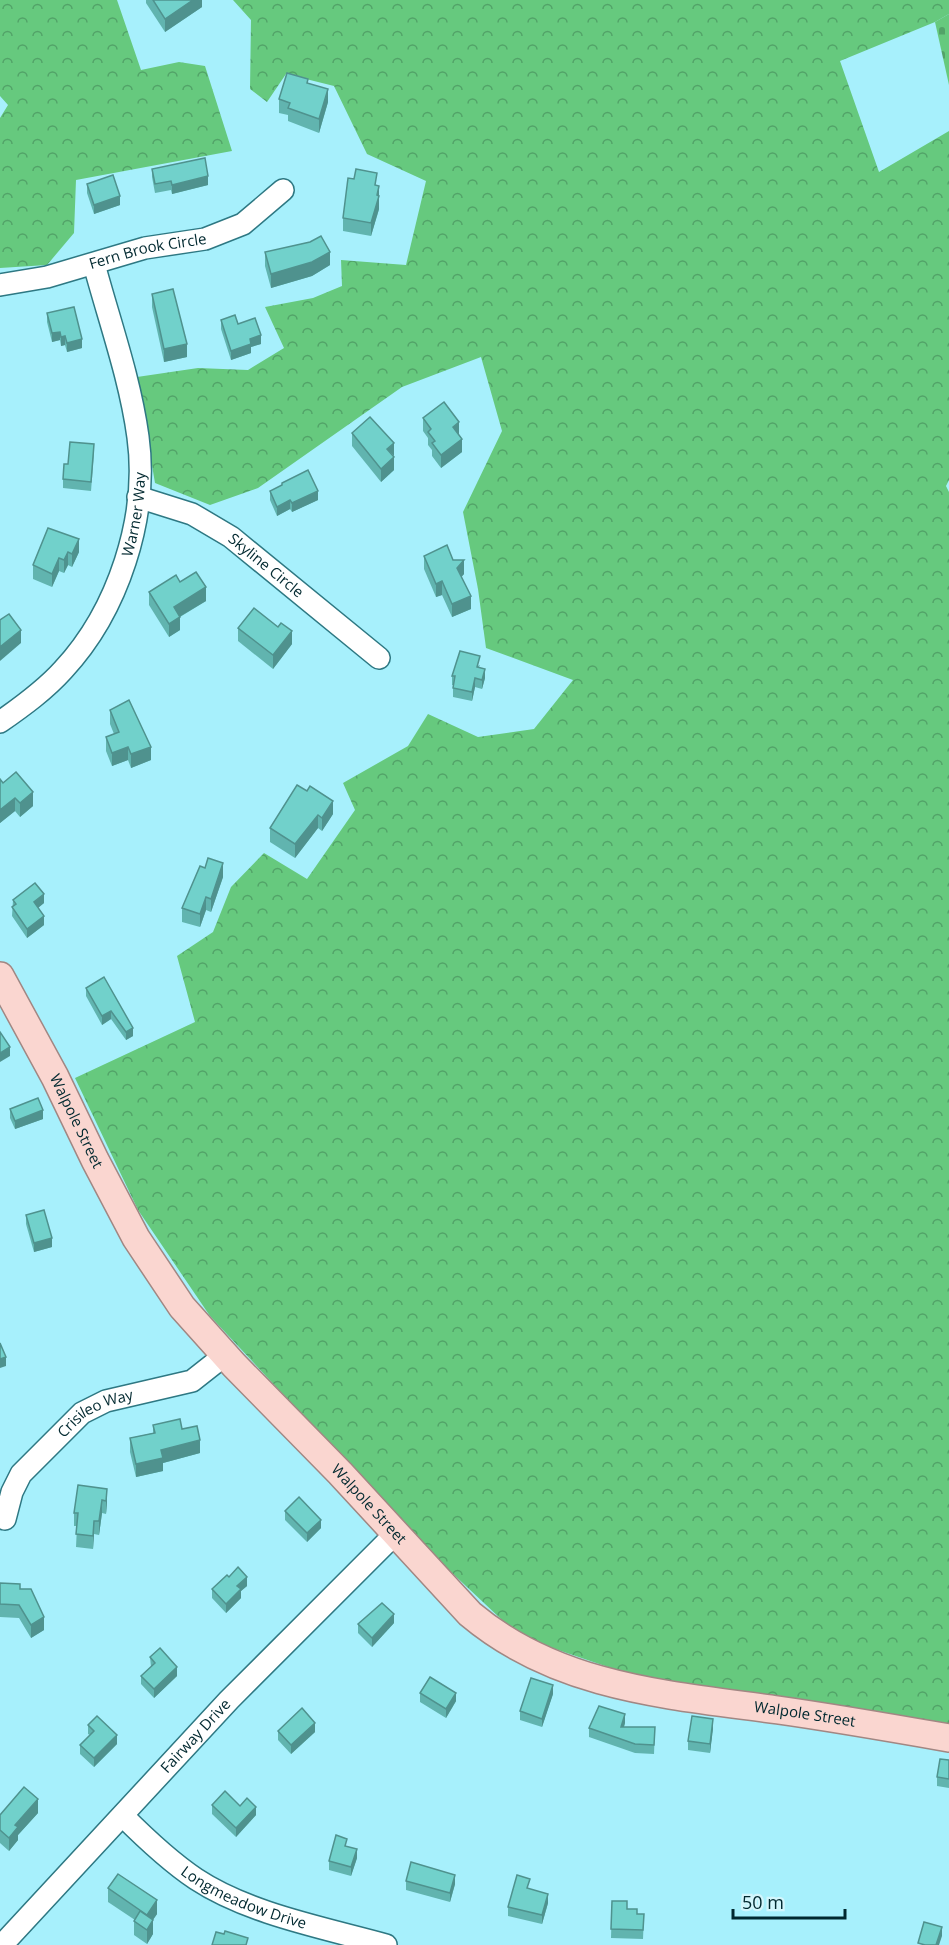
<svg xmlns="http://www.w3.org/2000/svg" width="949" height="1945" viewBox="0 0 949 1945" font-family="'Open Sans',sans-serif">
<defs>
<pattern id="forest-crowns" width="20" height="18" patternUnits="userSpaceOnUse" patternTransform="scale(1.5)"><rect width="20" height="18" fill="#66c97e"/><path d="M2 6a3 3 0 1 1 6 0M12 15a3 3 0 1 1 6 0" fill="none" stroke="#52a368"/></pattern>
<pattern id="cemetery-stones" width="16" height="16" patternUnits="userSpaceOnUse" patternTransform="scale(1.5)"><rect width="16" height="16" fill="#66c97e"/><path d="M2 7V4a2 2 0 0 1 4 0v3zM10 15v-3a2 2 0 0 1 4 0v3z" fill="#52a368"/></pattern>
</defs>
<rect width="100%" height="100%" fill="#a7f0fc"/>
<g fill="url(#forest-crowns)">
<polygon points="0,0 117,0 141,70 179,62 205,66 232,151 76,180 74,233 47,265 0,268 0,118 8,105 0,96"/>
<polygon points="233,0 949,0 949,14 935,22 840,61 879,172 949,131 949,480 946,486 949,492 949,1729 655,1683 520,1637 433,1555 210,1316 138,1210 75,1078 195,1022 177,956 213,932 231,887 264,853 307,879 355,810 343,783 408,746 428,714 478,737 534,729 573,680 486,648 478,589 463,512 502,431 481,357 402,387 258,488 210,505 155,483 137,377 198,368 248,370 284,348 265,307 313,298 342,286 341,260 406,265 426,181 367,154 334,86 286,74 267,102 250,89 251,20"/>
</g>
<polygon fill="url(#cemetery-stones)" points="949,14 949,85 935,22"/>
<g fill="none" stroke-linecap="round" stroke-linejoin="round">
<g stroke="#2e7883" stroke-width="24">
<g id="minor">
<path id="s1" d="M0 285 47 277 145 248 205 239 243 224 283 190"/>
<path id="s2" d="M138 497 192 514 231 537 379 658"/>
<path id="s3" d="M0 722C23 706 45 690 63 670 118 611 149 517 138 437 130 378 109 320 94 264"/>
<path id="s4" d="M5 1519 12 1492 21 1474 82 1413 106 1401 192 1381 225 1355"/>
<path id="s5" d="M123 1816C146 1839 169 1861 196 1879 249 1914 325 1928 386 1945"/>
<path id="s6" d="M2 1945 229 1700 396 1533"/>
</g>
</g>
<g stroke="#a18783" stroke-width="30">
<g id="major">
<path id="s7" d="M0 976 55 1077 95 1160 136 1238 182 1307 234 1365 340 1473 470 1614C558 1688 669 1695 778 1710 835 1718 892 1728 949 1738"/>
</g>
</g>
<use href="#minor" stroke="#fff" stroke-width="21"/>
<use href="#major" stroke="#fad6d0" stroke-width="27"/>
</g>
<g fill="#61b4af">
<polygon points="146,0 202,0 202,7 165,32 146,3"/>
<polygon points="308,83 328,102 319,133 288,121 288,115 279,113 279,99"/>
<polygon points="152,169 208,185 172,194 171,190 155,193 152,177"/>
<polygon points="87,184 120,205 94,214 87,193"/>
<polygon points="377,186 379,186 379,209 371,236 343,231 343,218"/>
<polygon points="265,252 330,265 312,276 271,288 265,266"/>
<polygon points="152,294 187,357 164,362 152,307"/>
<polygon points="47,313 82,348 67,352 65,345 61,346 60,340 52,342 47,322"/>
<polygon points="221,320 238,324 261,344 251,347 251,353 231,360 221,329"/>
<polygon points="423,418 459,435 462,452 441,468 432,456 432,450 428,445 428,438 423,431"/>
<polygon points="352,433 394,456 394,470 381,482 352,446"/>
<polygon points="94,453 91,491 63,488 63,479 68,464"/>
<polygon points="282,483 318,500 292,512 290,509 277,516 270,500 270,491 282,486"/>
<polygon points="48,528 79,552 72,567 68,565 64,573 59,571 52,587 33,579 33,565"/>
<polygon points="424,556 453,560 464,574 461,577 471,609 452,617 442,595 436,597 424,569"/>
<polygon points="180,582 206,601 180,617 180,630 169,637 149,605 149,592"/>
<polygon points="278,627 292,644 273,669 238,641 238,628"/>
<polygon points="480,665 479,667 485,678 482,689 475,687 472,701 453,697 453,685 452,685 452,676"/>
<polygon points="110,710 151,760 131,768 128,760 112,766 106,751 106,737 114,734 110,724"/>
<polygon points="0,779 3,783 33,806 20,817 15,811 0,823"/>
<polygon points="307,791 333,814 322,831 318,828 295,858 270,842 270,828"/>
<polygon points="205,868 223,877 211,912 206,910 200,927 182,922 182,908"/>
<polygon points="13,900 44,903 38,908 44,925 27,938 12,916"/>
<polygon points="104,977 133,1036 126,1040 111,1019 102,1025 86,996 86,988"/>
<polygon points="10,1109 43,1119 15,1129 10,1118"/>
<polygon points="26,1215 52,1247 34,1252 26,1224"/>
<polygon points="153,1425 182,1429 200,1453 163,1463 163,1471 136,1477 130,1452 130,1438 153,1433"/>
<polygon points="78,1485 107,1502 106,1514 102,1513 99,1535 94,1534 93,1549 76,1547 77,1526 74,1526 74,1513"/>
<polygon points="285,1511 321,1528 307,1542 285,1520"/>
<polygon points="229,1577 247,1586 241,1591 241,1598 226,1613 212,1598 212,1589"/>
<polygon points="0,1583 44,1630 31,1638 19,1618 0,1617"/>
<polygon points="394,1623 372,1647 358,1633 358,1624"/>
<polygon points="150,1657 177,1676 154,1698 141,1684 141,1676 151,1667"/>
<polygon points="420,1693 456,1701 446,1718 420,1702"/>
<polygon points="553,1694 542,1727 520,1720 520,1711"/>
<polygon points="625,1723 624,1727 655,1727 654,1754 635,1753 589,1737 589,1728"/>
<polygon points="88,1725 117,1744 94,1767 80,1754 80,1745 90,1735 88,1734"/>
<polygon points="713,1728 710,1753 688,1750 688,1741"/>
<polygon points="278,1731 315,1732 291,1754 278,1740"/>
<polygon points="949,1760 949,1788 937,1786 937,1777"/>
<polygon points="212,1805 240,1806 256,1815 236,1837 212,1814"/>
<polygon points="38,1813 18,1835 18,1840 9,1851 0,1843 0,1815"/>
<polygon points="357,1858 351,1876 329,1870 329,1861"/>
<polygon points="406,1881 455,1884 450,1902 406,1890"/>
<polygon points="108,1888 157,1914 153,1920 153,1934 147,1944 134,1935 134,1921 135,1920 108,1902"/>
<polygon points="530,1889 548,1903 542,1924 508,1916 508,1907"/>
<polygon points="612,1901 637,1914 644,1914 643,1939 611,1938"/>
</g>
<g fill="#4f928e">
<polygon points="193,0 202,0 202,7 165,32 165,19"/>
<polygon points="328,89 328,102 319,133 319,119"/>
<polygon points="208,176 208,185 172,194 172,185"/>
<polygon points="379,186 379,209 371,236 371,223"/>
<polygon points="120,196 120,205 94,214 94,205"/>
<polygon points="330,252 330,265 312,276 271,288 271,274"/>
<polygon points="60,332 60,340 52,342 52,333"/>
<polygon points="261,335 261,344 251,347 251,353 231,360 231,351 250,339"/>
<polygon points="65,336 65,345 61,346 61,337"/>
<polygon points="82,339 82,348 67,352 67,343"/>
<polygon points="187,344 187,357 164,362 164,349"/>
<polygon points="459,422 459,435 453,427"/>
<polygon points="462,439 462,452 441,468 441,455"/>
<polygon points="394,443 394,456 387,449"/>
<polygon points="394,457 394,470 381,482 381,469"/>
<polygon points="318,491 318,500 292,512 292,503"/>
<polygon points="290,500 290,509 277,516 277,507"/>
<polygon points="79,539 79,552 72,567 72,554"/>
<polygon points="68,552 68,565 64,573 64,560"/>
<polygon points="59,558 59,571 52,587 52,574"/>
<polygon points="464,560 464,574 457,582 457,568"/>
<polygon points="442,581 442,595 436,597 436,584"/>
<polygon points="206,587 206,601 174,620 174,607"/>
<polygon points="471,596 471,609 452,617 452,604"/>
<polygon points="180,617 180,630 169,637 169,624"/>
<polygon points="21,630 21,643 0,661 0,647"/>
<polygon points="292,631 292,644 273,669 273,655"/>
<polygon points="485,669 485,678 482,689 482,680"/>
<polygon points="475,678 475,687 472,701 472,692"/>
<polygon points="128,747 128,760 112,766 112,753"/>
<polygon points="151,747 151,760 131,768 131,754"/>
<polygon points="33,792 33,806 20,817 20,803"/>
<polygon points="15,798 15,811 0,823 0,810"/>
<polygon points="333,801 333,814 322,831 322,818"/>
<polygon points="318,815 318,828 295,858 295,844"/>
<polygon points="223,863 223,877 211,912 211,899"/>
<polygon points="44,894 44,903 34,911 34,902"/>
<polygon points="206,897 206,910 200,927 200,914"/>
<polygon points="44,916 44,925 27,938 27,929"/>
<polygon points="111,1011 111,1019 102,1025 102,1016"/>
<polygon points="133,1028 133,1036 126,1040 126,1032"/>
<polygon points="10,1047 10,1056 0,1062 0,1053"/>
<polygon points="43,1110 43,1119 15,1129 15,1121"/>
<polygon points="52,1238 52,1247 34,1252 34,1243"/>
<polygon points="6,1357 6,1366 0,1368 0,1359"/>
<polygon points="200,1440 200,1453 163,1463 163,1471 136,1477 136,1464 161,1450"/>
<polygon points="107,1489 107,1502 106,1514 106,1501"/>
<polygon points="102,1500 102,1513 99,1535 99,1521"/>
<polygon points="321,1520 321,1528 307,1542 307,1533"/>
<polygon points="94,1521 94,1534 93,1549 93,1536"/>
<polygon points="247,1577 247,1586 241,1591 241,1598 226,1613 226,1604 237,1586"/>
<polygon points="394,1614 394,1623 372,1647 372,1638"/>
<polygon points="44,1617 44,1630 31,1638 31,1625"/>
<polygon points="177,1667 177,1676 154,1698 154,1689"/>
<polygon points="553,1685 553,1694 542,1727 542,1719"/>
<polygon points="456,1693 456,1701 446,1718 446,1709"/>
<polygon points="625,1714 625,1723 621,1736 621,1727"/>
<polygon points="713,1719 713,1728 710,1753 710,1744"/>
<polygon points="315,1723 315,1732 291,1754 291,1745"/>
<polygon points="117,1735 117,1744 94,1767 94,1758"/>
<polygon points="38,1799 38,1813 18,1835 18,1840 9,1851 9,1838 15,1825"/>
<polygon points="256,1807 256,1815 236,1837 236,1828"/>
<polygon points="357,1849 357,1858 351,1876 351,1867"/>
<polygon points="455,1875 455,1884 450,1902 450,1893"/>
<polygon points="548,1894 548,1903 542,1924 542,1915"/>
<polygon points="157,1900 157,1914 147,1928 147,1915"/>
<polygon points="153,1920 153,1934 147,1944 147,1930"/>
<polygon points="942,1927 942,1936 939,1945 936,1945"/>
</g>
<g fill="#71d1cb" stroke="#4f928e" stroke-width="1.5">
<polygon points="153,0 193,0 165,19"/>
<polygon points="287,73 308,79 307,83 328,89 319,119 288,108 290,103 279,99"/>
<polygon points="205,158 208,176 172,185 171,181 155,184 152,169"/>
<polygon points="356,169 377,173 375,185 379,186 377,195 379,196 371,223 343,218 348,178 354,179"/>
<polygon points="113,175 120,196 94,205 87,184"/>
<polygon points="321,236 330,252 312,262 271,274 265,252 310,242"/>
<polygon points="173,289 187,344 164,349 152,294"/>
<polygon points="74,307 82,339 67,343 65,336 61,337 60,332 52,333 47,313"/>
<polygon points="235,315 238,324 255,318 261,335 250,339 251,344 231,351 221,320"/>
<polygon points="444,402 459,422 453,427 462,439 441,455 432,443 435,441 428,432 431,429 423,418"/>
<polygon points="370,417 394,443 387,449 394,457 381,469 352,433"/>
<polygon points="70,442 94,444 91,482 63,479 64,464 68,464"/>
<polygon points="308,470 318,491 292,503 290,500 277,507 270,491 282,485 282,483"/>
<polygon points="48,528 79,539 72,554 68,552 64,560 59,558 52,574 33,565"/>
<polygon points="447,545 453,560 464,560 457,568 471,596 452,604 442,581 436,584 424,556"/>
<polygon points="196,572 206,587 174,607 180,617 169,624 149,592 176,575 180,582"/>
<polygon points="254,608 278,627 281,623 292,631 273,655 238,628"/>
<polygon points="9,614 21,630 0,647 0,620"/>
<polygon points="460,651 480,656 477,667 485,669 482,680 475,678 472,692 453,688 455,676 452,676"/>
<polygon points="129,700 151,747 131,754 128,747 112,753 106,737 119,732 110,710"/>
<polygon points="16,772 33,792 20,803 15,798 0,810 0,779 3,783"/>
<polygon points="297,785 307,791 310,786 333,801 322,818 318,815 295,844 270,828"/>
<polygon points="208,858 223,863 211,899 206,897 200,914 182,908 200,866 205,868"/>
<polygon points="35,883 44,894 34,902 44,916 27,929 12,907 16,904 13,900"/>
<polygon points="104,977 133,1028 126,1032 111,1011 102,1016 86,988"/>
<polygon points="0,1032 10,1047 0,1053"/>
<polygon points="38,1098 43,1110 15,1121 10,1109"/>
<polygon points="44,1210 52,1238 34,1243 26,1215"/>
<polygon points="0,1343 6,1357 0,1359"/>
<polygon points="180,1419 182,1429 197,1426 200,1440 161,1450 163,1458 136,1464 130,1438 155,1433 153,1425"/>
<polygon points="78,1485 107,1489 106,1501 102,1500 99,1521 94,1521 93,1536 76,1534 78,1513 74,1513"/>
<polygon points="299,1497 321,1520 307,1533 285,1511"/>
<polygon points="238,1567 247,1577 237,1586 241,1589 226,1604 212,1589 227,1575 229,1577"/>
<polygon points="0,1583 20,1584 20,1589 31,1589 44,1617 31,1625 19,1605 0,1604"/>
<polygon points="382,1603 394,1614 372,1638 358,1624"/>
<polygon points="160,1648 177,1667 154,1689 141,1676 155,1663 150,1657"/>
<polygon points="430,1677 456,1693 446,1709 420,1693"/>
<polygon points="531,1678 553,1685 542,1719 520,1711"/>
<polygon points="599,1706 625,1714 621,1727 655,1727 654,1745 635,1744 589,1728"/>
<polygon points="302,1708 315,1723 291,1745 278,1731"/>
<polygon points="97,1716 117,1735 94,1758 80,1745 94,1731 88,1725"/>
<polygon points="692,1716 713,1719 710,1744 688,1741"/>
<polygon points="940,1759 949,1760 949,1779 937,1777"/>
<polygon points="24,1787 38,1799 15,1825 18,1827 9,1838 0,1830 0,1815"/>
<polygon points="225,1791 240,1806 247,1798 256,1807 236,1828 212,1805"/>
<polygon points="336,1835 347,1839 345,1846 357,1849 351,1867 329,1861"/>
<polygon points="411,1862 455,1875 450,1893 406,1881"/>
<polygon points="118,1874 157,1900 147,1915 108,1888"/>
<polygon points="517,1875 530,1879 527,1888 548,1894 542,1915 508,1907"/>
<polygon points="612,1901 627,1901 627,1909 637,1909 637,1914 644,1914 643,1930 611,1929"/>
<polygon points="140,1911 153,1920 147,1930 134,1921"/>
<polygon points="924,1922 942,1927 936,1945 925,1945 918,1943"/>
<polygon points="225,1931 248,1938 246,1945 212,1945 216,1932 224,1934"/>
</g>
<g text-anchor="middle" stroke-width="6" stroke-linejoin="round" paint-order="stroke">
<g font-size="15" fill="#00282f" stroke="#d3f6fc">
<text dy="5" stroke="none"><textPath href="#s1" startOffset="152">Fern Brook Circle</textPath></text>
<text dy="5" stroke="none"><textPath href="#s3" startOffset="256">Warner Way</textPath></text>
<text dy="5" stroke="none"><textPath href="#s2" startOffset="147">Skyline Circle</textPath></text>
<text dy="5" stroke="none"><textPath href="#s7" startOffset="164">Walpole Street</textPath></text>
<text dy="5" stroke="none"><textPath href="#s4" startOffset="146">Crisileo Way</textPath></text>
<text dy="5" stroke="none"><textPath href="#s7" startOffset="650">Walpole Street</textPath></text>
<text dy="5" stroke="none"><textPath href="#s7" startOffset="1154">Walpole Street</textPath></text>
<text dy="5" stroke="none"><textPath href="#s6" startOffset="285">Fairway Drive</textPath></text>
<text dy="5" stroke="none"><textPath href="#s5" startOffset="148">Longmeadow Drive</textPath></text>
</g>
</g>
<path d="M733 1909v9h112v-9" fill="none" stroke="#00282f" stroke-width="3"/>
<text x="742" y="1909" font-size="18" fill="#00282f" stroke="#d3f6fc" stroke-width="4.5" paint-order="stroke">50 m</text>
</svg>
